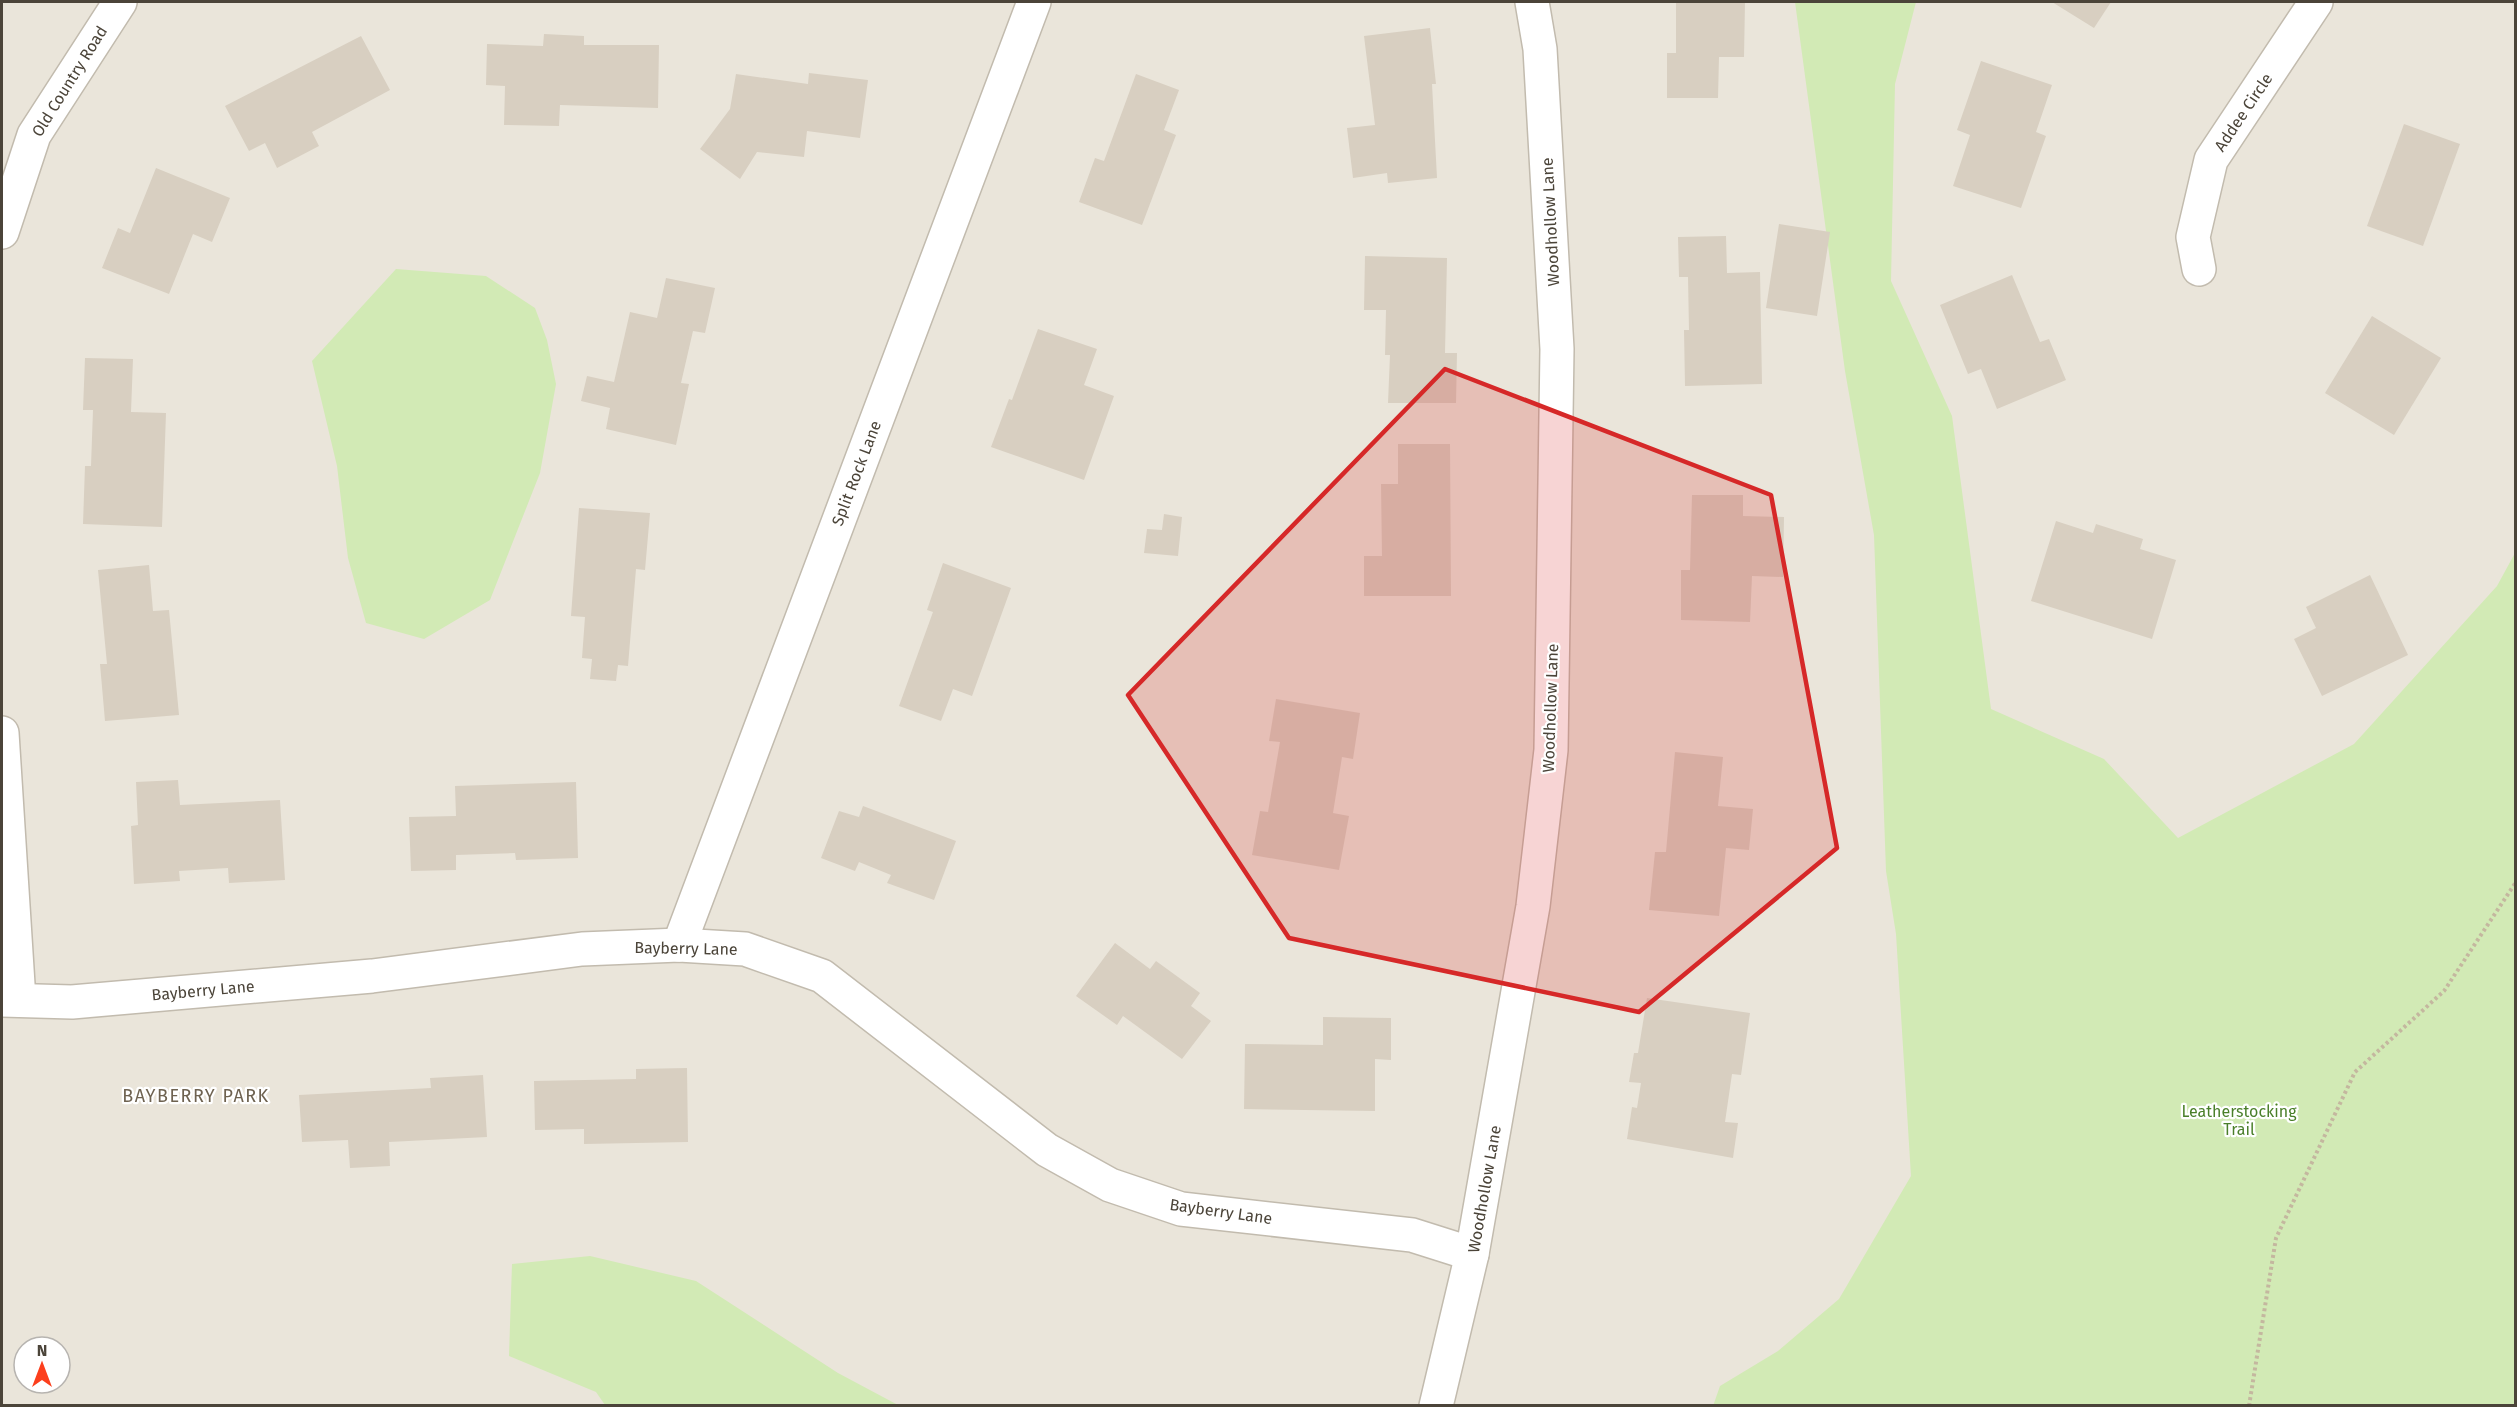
<svg xmlns="http://www.w3.org/2000/svg" width="2517" height="1407" viewBox="0 0 2517 1407" font-family="'Fira Sans',sans-serif">
<rect width="100%" height="100%" fill="#f6f3ec"/>
<path fill="#eae5da" fill-rule="evenodd" d="M2 2H2515V656L1921 1260 1741 1406H2ZM24 1347H60V1383H24Z"/>
<g fill="#d2eab5">
<polygon points="1795,2 1916,2 1895,84 1891,281 1952,416 1991,709 2104,759 2178,838 2354,744 2497,586 2515,553 2515,1405 1713,1406 1720,1386 1778,1351 1839,1299 1911,1176 1896,934 1886,871 1874,535 1845,371"/>
<polygon points="396,269 486,276 535,308 547,340 556,384 540,473 490,600 424,639 366,623 348,558 337,466 312,361"/>
<polygon points="590,1256 696,1281 838,1373 898,1405 605,1405 596,1392 509,1356 512,1264"/>
</g>
<g fill="#d8cfc1">
<polygon points="1676,2 1745,2 1744,57 1719,57 1718,98 1667,98 1667,53 1676,53"/>
<polygon points="2052,2 2111,2 2094,28"/>
<polygon points="1430,28 1436,84 1432,84 1437,178 1388,183 1387,173 1353,178 1347,128 1375,125 1364,36"/>
<polygon points="544,34 584,36 584,45 659,45 658,108 560,105 559,126 504,125 505,86 486,85 487,44 543,46"/>
<polygon points="361,36 390,90 312,132 319,146 277,168 265,143 249,151 225,106"/>
<polygon points="1981,61 2052,85 2036,132 2046,136 2021,208 1953,186 1970,135 1957,130"/>
<polygon points="809,73 868,80 860,138 807,131 804,157 757,152 740,179 700,149 730,109 736,74 808,84"/>
<polygon points="1136,74 1179,90 1164,130 1176,135 1142,225 1079,202 1095,158 1104,161"/>
<polygon points="2404,124 2460,144 2423,246 2367,226"/>
<polygon points="156,168 230,198 212,242 193,234 169,294 102,268 118,228 130,233"/>
<polygon points="1779,224 1830,232 1817,316 1766,308"/>
<polygon points="1726,236 1727,273 1760,272 1762,384 1685,386 1684,330 1689,330 1688,277 1679,277 1678,237"/>
<polygon points="1365,256 1447,258 1445,353 1457,353 1456,403 1388,403 1390,355 1385,355 1386,310 1364,310"/>
<polygon points="2012,275 2040,342 2049,339 2066,380 1997,409 1981,369 1968,374 1940,305"/>
<polygon points="666,278 715,288 705,333 693,331 681,383 689,384 676,445 606,429 610,408 581,401 587,376 614,382 630,312 657,318"/>
<polygon points="2372,316 2441,358 2394,435 2325,393"/>
<polygon points="1038,329 1097,349 1084,385 1114,396 1084,480 991,447 1009,399 1012,400"/>
<polygon points="85,358 133,359 131,412 166,413 162,527 83,524 85,466 91,466 93,410 83,410"/>
<polygon points="1398,444 1450,444 1451,596 1364,596 1364,556 1382,556 1381,484 1398,484"/>
<polygon points="1692,495 1743,495 1743,516 1784,517 1783,577 1752,576 1750,622 1681,620 1681,570 1690,570"/>
<polygon points="579,508 650,513 645,570 636,569 628,666 618,665 616,681 590,679 592,659 582,658 585,617 571,616"/>
<polygon points="1164,514 1182,517 1178,556 1144,553 1147,529 1162,530"/>
<polygon points="2056,521 2093,533 2096,524 2143,539 2140,549 2176,560 2152,639 2031,601"/>
<polygon points="943,563 1011,588 972,696 953,689 941,721 899,706 933,612 927,610"/>
<polygon points="149,565 153,611 169,610 179,715 105,721 100,664 107,664 98,570"/>
<polygon points="2370,575 2408,655 2322,696 2294,639 2316,628 2306,607"/>
<polygon points="1276,699 1360,713 1353,759 1342,757 1333,813 1349,816 1339,870 1252,855 1260,811 1268,812 1280,742 1269,741"/>
<polygon points="1675,752 1723,757 1718,806 1753,809 1749,850 1726,848 1719,916 1649,910 1655,852 1666,852"/>
<polygon points="178,780 180,805 280,800 285,880 229,883 228,868 179,871 180,881 134,884 131,826 138,825 136,782"/>
<polygon points="576,782 578,858 516,860 515,853 456,855 456,870 411,871 409,817 456,816 455,786"/>
<polygon points="863,806 956,841 934,900 887,883 891,875 859,862 855,871 821,858 839,811 859,817"/>
<polygon points="1115,943 1150,969 1156,961 1200,993 1191,1006 1211,1021 1182,1059 1123,1016 1117,1025 1076,996"/>
<polygon points="1647,998 1750,1013 1741,1075 1732,1074 1725,1122 1738,1123 1733,1158 1627,1139 1632,1107 1637,1108 1641,1083 1629,1082 1634,1053 1638,1053"/>
<polygon points="1323,1017 1391,1018 1391,1060 1375,1059 1375,1111 1244,1109 1245,1044 1323,1045"/>
<polygon points="687,1068 688,1142 584,1144 584,1129 535,1130 534,1081 636,1079 636,1069"/>
<polygon points="483,1075 487,1137 389,1142 390,1166 350,1168 348,1140 302,1142 299,1095 431,1088 430,1078"/>
</g>
<g fill="none" stroke-linecap="round" stroke-linejoin="round">
<g stroke="#c2bbae" stroke-width="36">
<g id="street">
<polyline points="2,232 34,135 120,2"/>
<polyline points="2199,269 2193,237 2211,160 2316,2"/>
<polyline points="2,733 19,1000"/>
<polyline points="679,945 1034,2"/>
<polyline points="2,1000 72,1002 372,976 582,949 679,945 745,949 822,976 1047,1150 1110,1185 1181,1209 1412,1235 1472,1254"/>
<polyline points="1436,1406 1472,1254 1533,906 1551,750 1557,349 1540,49 1532,2"/>
</g>
</g>
<polyline stroke="#c4b79f" stroke-width="4" stroke-dasharray="3 3" stroke-linecap="butt" points="2249,1406 2276,1238 2355,1072 2444,991 2516,882"/>
<use href="#street" stroke="#fff" stroke-width="33"/>
</g>
<path fill="#d62828" fill-opacity="0.2" stroke="#d62828" stroke-width="4.5" stroke-linejoin="round" d="M1445 369 1771 495 1837 848 1639 1012 1289 938 1128 695Z"/>
<g text-anchor="middle" stroke-width="4.5" stroke-linejoin="round" paint-order="stroke">
<g font-size="16" fill="#4b4439" stroke="#fff">
<text transform="translate(69 81) rotate(-58)" y="6">Old Country Road</text>
<text transform="translate(2243 112) rotate(-56)" y="6">Addee Circle</text>
<text transform="translate(1550 222) rotate(-93)" y="6">Woodhollow Lane</text>
<text transform="translate(856 473) rotate(-69)" y="6">Split Rock Lane</text>
<text transform="translate(1550 708) rotate(-88)" y="6">Woodhollow Lane</text>
<text transform="translate(686 948) rotate(1)" y="6">Bayberry Lane</text>
<text transform="translate(203 990) rotate(-5)" y="6">Bayberry Lane</text>
<text transform="translate(1484 1189) rotate(-80)" y="6">Woodhollow Lane</text>
<text transform="translate(1221 1211) rotate(8)" y="6">Bayberry Lane</text>
</g>
<g font-size="16" fill="#4a7f2a" stroke="#fff">
<text x="2239" y="1117">Leatherstocking<tspan x="2239" dy="18">Trail</tspan></text>
</g>
<g font-size="18" letter-spacing="1.5" fill="#6e6250" stroke="#fff">
<text x="196" y="1102">BAYBERRY PARK</text>
</g>
</g>
<rect width="2517" height="1407" fill="none" stroke="#4b4439" stroke-width="6"/>
<g transform="translate(42 1365)"><circle r="28" fill="#ffffff" stroke="#b7b4b0" stroke-width="1.5"/>
<path d="M0-4.5L10 22L0 15L-10 22Z" fill="#fc3f1d"/>
<text y="-9" font-size="16" font-weight="bold" text-anchor="middle" fill="#4b4439">N</text>
</g>
</svg>
